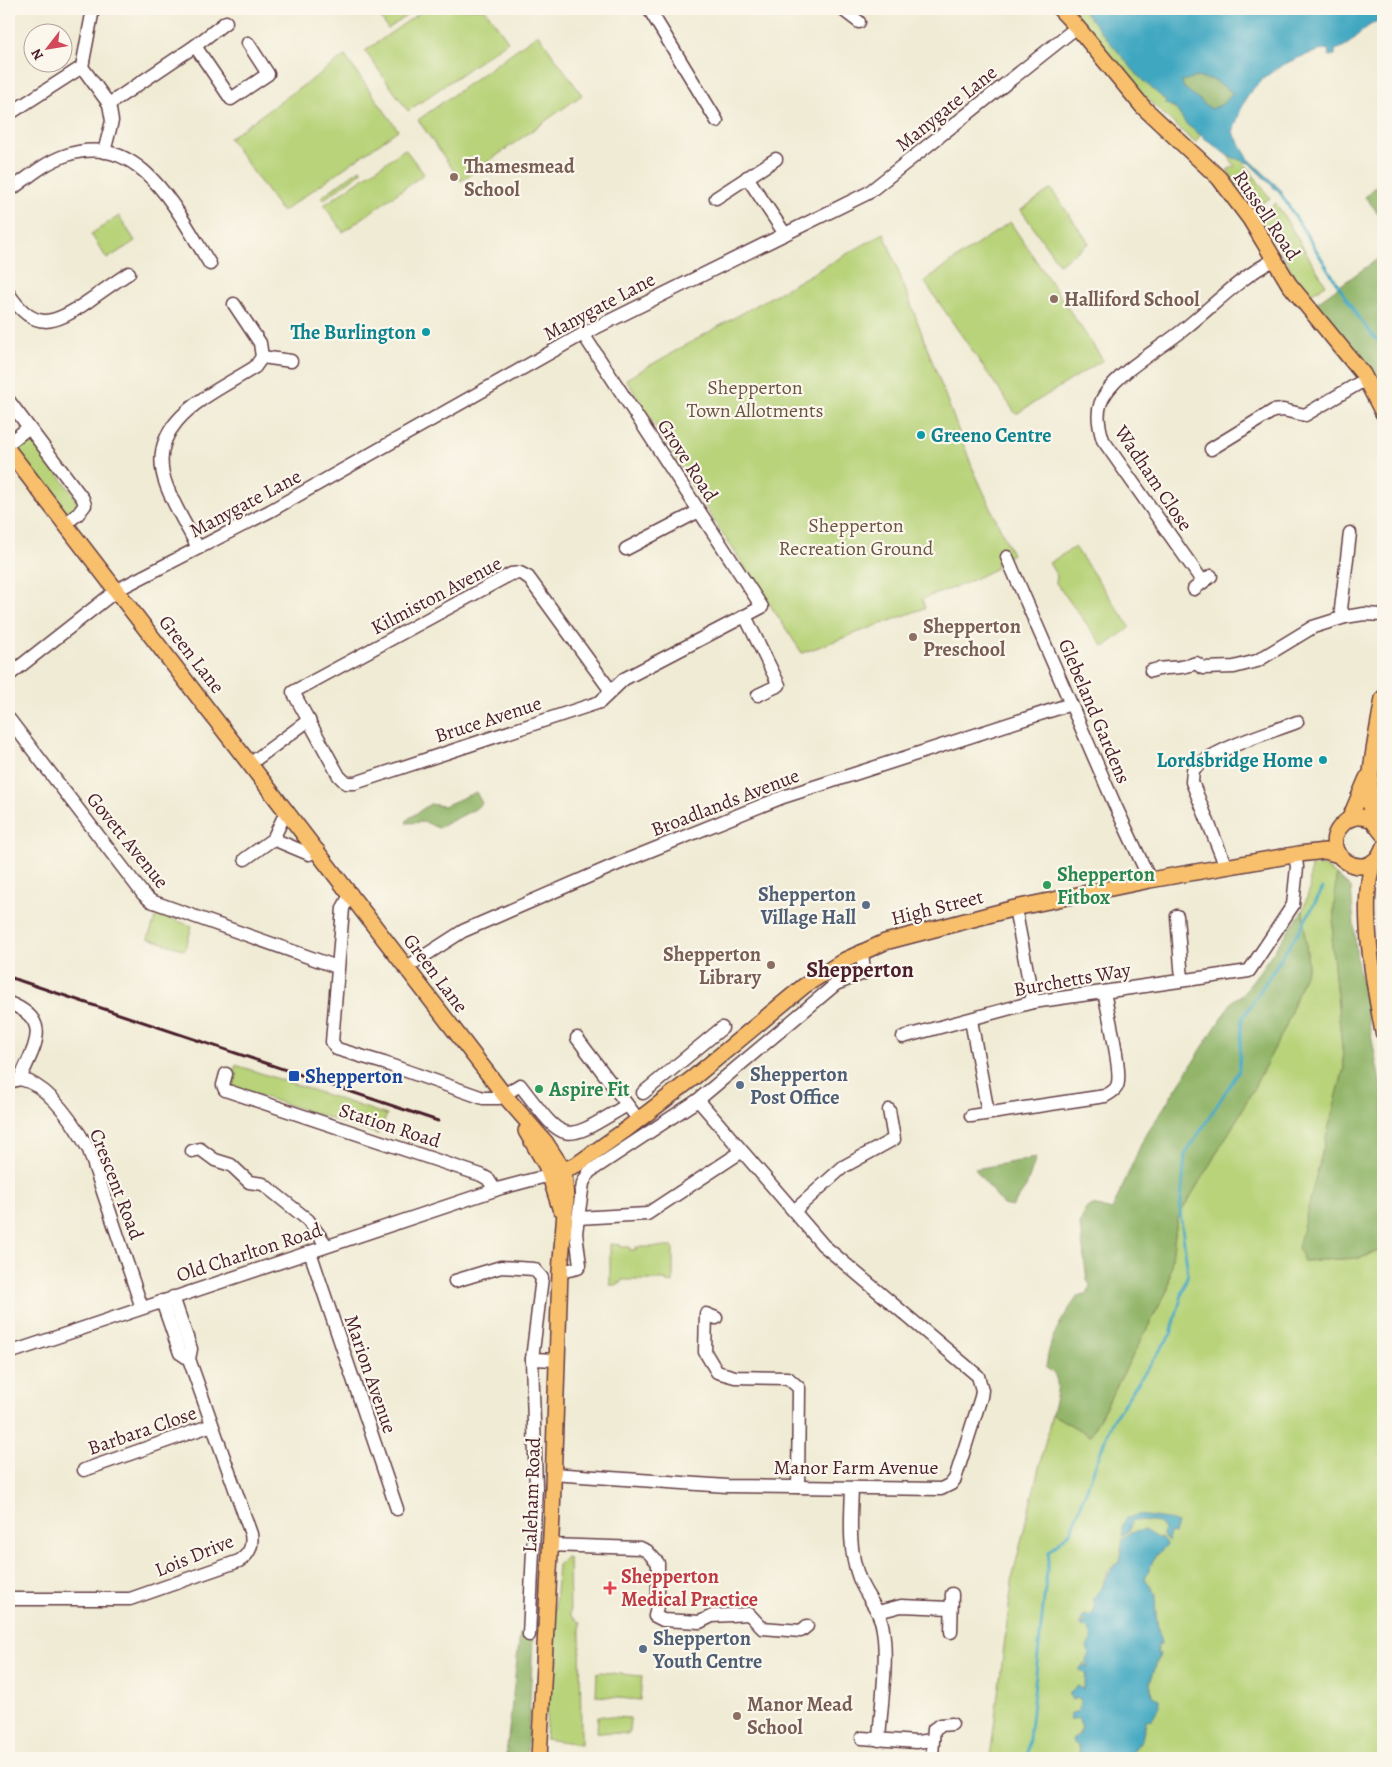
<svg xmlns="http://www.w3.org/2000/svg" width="1392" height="1767" viewBox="0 0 1392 1767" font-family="Alegreya,serif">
<rect width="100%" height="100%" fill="#fbf7ec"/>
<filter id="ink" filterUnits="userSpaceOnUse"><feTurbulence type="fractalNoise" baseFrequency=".02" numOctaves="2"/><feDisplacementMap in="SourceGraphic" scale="10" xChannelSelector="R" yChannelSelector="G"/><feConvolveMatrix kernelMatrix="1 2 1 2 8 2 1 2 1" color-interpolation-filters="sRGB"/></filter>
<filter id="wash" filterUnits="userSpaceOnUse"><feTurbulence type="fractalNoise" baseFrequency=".0096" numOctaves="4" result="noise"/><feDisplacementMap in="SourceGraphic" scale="20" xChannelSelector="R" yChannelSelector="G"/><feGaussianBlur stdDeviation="1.12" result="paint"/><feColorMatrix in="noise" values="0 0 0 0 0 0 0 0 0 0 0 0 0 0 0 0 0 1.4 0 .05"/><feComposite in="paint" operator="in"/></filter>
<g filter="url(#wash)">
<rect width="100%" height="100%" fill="#f0ebd4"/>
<g fill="#b8d379" stroke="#817952">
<polygon points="375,9 416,9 388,29"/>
<polygon points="425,9 485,9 508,41 408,111 365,51"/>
<polygon points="1069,9 1082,9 1086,15 1088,14 1141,79 1175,108 1186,124 1201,134 1195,143 1134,87"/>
<polygon points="538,34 582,95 461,181 418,120"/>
<polygon points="345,56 398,130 282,212 229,138"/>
<polygon points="405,149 424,174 343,232 324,205"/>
<polygon points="1228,156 1242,160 1270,198 1259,205 1251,205 1227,170 1235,166"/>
<polygon points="360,169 362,172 323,200 321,197"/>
<polygon points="1051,189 1089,243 1059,264 1021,210"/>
<polygon points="1276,203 1326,285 1310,294 1303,289 1262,221 1265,212"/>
<polygon points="119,216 135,241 107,259 91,234"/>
<polygon points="1010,222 1103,360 1016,414 924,281"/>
<polygon points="884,233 973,469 1012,554 996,564 997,568 964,584 922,599 925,608 802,653 711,516 626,379"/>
<polygon points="20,438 26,438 34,443 74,495 77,504 72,511 63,511 14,449 14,444"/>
<polygon points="1075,547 1130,627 1104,647 1056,583 1057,576 1049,563"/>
<path d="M1311 866 1325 867 1336 875 1332 945 1344 1068 1315 1180 1303 1261 1361 1258 1383 1249V1758H1128L1142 1739 1152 1696 1150 1682 1160 1654H1157L1158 1644H1161C1158 1630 1154 1610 1156 1596L1145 1578 1149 1564 1158 1554 1122 1551 1119 1562 1108 1571 1098 1594 1093 1599C1096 1606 1096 1609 1092 1615L1083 1616 1081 1620 1086 1621 1092 1632 1089 1653 1086 1662 1089 1667 1087 1668 1084 1664 1083 1672 1086 1674 1085 1687 1078 1698 1081 1701 1078 1711 1070 1714 1078 1718 1082 1727 1077 1737 1079 1758H990L1013 1575 1052 1414 1090 1436 1168 1289 1177 1219 1240 1114 1285 1028 1308 965 1303 910 1309 891Z"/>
<polygon points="157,914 192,926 185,950 148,938"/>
<polygon points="236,1065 387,1115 378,1134 233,1087 230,1082"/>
<polygon points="610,1244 621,1245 621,1247 630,1247 630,1250 636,1250 636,1247 673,1247 673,1283 666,1282 666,1280 622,1280 621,1283 617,1283 617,1285 610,1285"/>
<polygon points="566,1557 569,1558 570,1615 580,1623 581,1744 545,1739 558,1565"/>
<polygon points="600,1672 642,1676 640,1700 596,1696 597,1673"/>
<polygon points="598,1716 630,1718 629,1734 597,1732"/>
</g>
<g fill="#92b569" stroke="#6e6a4a">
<path d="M1196 77 1214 80 1232 92C1230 103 1220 106 1211 109L1183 87 1182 81Z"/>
<polygon points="1383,180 1383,215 1378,213 1365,197"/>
<polygon points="1383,255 1383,413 1309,308"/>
<polygon points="476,792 482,803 475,809 438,828 425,822 406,823 408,819 430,804 444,806"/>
<polygon points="1336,875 1351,888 1357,960 1383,1098 1383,1249 1361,1258 1303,1261 1298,1247 1344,1068 1332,945"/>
<path d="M1303 910 1308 965 1285 1028 1240 1114 1177 1219 1168 1289 1090 1436 1052 1414C1055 1398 1065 1377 1046 1368 1049 1337 1060 1322 1078 1296L1087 1295 1090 1285 1087 1280 1080 1225 1085 1209 1093 1205 1112 1210 1143 1140 1233 1000 1243 994Z"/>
<polygon points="1036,1158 1026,1187 1012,1207 1003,1205 975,1169"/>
<polygon points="520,1633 526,1633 533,1640 527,1758 506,1756"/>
</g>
<g fill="#40a7c1" stroke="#456376" fill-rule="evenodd">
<path d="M1082 9H1383V19C1380 21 1375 22 1372 24 1358 32 1353 45 1335 50V55L1329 56 1328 49C1297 55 1262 72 1246 99 1240 109 1237 121 1233 132L1248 158 1283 192 1280 194 1249 163 1228 156 1186 124 1175 108 1164 103 1166 101 1141 79ZM1196 77 1214 80 1232 92 1231 96 1221 105 1211 109 1183 87 1182 81Z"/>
<polygon points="1138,1515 1168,1519 1177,1523 1174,1534 1170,1533 1168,1542 1163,1535 1164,1529 1159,1523 1132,1520 1129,1531 1122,1536 1122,1527 1127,1517"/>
<path d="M1144 1530 1157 1538 1161 1537 1167 1545 1155 1556 1145 1578 1156 1596C1154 1610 1158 1630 1161 1644H1158L1157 1654H1160L1150 1682 1152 1696 1159 1699 1160 1707 1152 1719 1146 1720 1142 1739 1128 1758H1113L1106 1752 1100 1753 1098 1758H1079V1747L1072 1741 1073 1738 1079 1735 1082 1727 1078 1718 1069 1720 1070 1714 1078 1711 1081 1701 1078 1698 1072 1700 1069 1694 1078 1686 1083 1689 1086 1674 1079 1670 1084 1663 1087 1668 1089 1667 1086 1662 1089 1653 1087 1647C1092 1640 1093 1635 1088 1628L1081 1626 1080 1622 1086 1623V1621L1080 1620 1083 1616 1092 1615C1096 1609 1096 1606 1093 1599 1105 1588 1103 1575 1119 1562L1123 1538 1130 1533Z"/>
</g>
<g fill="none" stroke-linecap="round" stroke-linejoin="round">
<g stroke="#40a7c1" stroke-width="3">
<polyline points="1281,194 1360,320 1383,347"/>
<polyline points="1027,1758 1049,1552 1071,1531 1112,1421 1171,1334 1188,1273 1180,1212 1185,1155 1239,1071 1242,1019 1302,926 1323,888"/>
</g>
</g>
</g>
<g filter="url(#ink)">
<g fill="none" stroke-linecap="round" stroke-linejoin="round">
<g stroke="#633e44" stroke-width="15">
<g id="minor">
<polyline points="649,9 717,121"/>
<polyline points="842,9 859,22"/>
<polyline points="195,46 231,99 268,74 248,43"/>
<polyline points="82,67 109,104 195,46 226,22"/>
<polyline points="9,114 82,67 93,9"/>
<polyline points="104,152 112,121 109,104"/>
<polyline points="747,177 785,234"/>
<path d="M9 191C26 179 44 163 64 156 140 128 177 212 210 264"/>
<polyline points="716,198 776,159"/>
<path d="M9 294C34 332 54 325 87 302 101 292 115 282 129 273"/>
<polyline points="583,334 762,607 624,679 600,702 355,783 346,783 339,776 293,692 511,574 520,573 528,577 611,691"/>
<polyline points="262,357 291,361"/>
<polyline points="9,401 83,499 85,505 78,514 65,524"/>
<polyline points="9,443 28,428"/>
<polyline points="1211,449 1273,411 1283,410 1305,415 1366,379"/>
<path d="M198 548C188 528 175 508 167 487 141 422 211 395 255 367L262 357 260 343 234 304"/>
<polyline points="626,549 699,511"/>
<polyline points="1007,557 1114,803 1150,880"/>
<path d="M1203 582 1103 440C1098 424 1095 408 1106 393 1121 370 1161 348 1183 330 1213 306 1240 277 1274 260"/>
<polyline points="1194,589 1211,576"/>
<polyline points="745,616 779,685 758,695"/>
<polyline points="1345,617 1341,609 1350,533"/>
<path d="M1151 671C1170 665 1176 671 1196 663L1203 668 1234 667 1257 661 1313 627 1345 617 1364 614 1383 615"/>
<polyline points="9,675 117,590 270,511 583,334 868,193 1077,27"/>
<polyline points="9,719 143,894 151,901 337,967"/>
<polyline points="251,763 309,720"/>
<polyline points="287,810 273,839 309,854 318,850"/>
<polyline points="245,859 273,839"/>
<path d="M1226 867 1192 782 1193 770C1212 749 1269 733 1297 722"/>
<path d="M351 893 343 908 332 1042 337 1049 384 1063 483 1098H499L520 1085C567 1146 562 1144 627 1105"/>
<polyline points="1015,908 1033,1002"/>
<polyline points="1177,916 1182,980"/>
<polyline points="407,967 463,931 622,862 783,797 1071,704"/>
<path d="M9 1003C54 1021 34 1046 20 1079"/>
<polyline points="971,1020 988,1113"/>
<polyline points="903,1037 1033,1002 1249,971 1293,905 1297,867 1295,854"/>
<polyline points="577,1038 638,1119"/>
<polyline points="226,1074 223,1085 225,1090 481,1175 488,1179 495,1190"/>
<path d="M9 1082 20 1079C50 1085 75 1125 89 1150L142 1308"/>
<polyline points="643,1093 722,1028"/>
<path d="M971 1116 1105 1096C1110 1093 1115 1091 1117 1086 1123 1074 1107 1008 1104 992"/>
<polyline points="192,1151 200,1149 215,1160 231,1165 249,1182 263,1184 308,1220 327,1246"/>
<polyline points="794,1211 843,1167 894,1139 889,1110"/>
<polyline points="578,1218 647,1214 741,1152"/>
<polyline points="310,1252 397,1509"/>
<polyline points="560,1272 578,1268 580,1265 576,1233 583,1183 589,1172 698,1100 836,984 864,973 862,951"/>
<polyline points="455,1281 501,1267 534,1269 542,1278 532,1359 536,1487 529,1635"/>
<polyline points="162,1301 180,1353 189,1359"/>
<polyline points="716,1318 706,1314 705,1352 717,1372 735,1377 788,1378 799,1388 798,1487"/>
<polyline points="9,1353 501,1188 550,1175"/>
<polyline points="532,1359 557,1360"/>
<polyline points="84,1470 212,1425"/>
<polyline points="552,1474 727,1486 941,1489 951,1484 955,1479 981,1397 982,1390 978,1376 823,1245 698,1100"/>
<path d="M852 1488C851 1519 848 1549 859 1578 865 1596 881 1610 883 1630 888 1663 881 1705 879 1740"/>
<polyline points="549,1545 640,1548 647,1551 658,1563 658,1601 655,1616 663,1620 700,1622 712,1616 749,1614 762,1628 801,1631 807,1626"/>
<path d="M9 1599H130L239 1561C250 1554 253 1546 251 1534L189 1359 191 1349 173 1297"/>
<polyline points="878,1612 901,1606 951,1608"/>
<polyline points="951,1632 952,1594"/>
<polyline points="862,1738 916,1742 933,1740 934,1729 941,1725 952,1724"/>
<polyline points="932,1758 933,1740"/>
</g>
</g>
<g stroke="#633e44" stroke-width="18">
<g id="major">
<polyline points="1060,9 1077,27 1143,107 1219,178 1250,219 1289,284 1363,374 1383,413"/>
<polyline points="9,451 505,1096 546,1143 564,1171 566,1200 560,1272 552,1516 539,1758"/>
<polyline points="1350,818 1367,778"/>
<path d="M1372 820C1365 781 1377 737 1383 698"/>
<path d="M1383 834 1372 820C1362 816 1352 815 1343 824 1313 853 1369 888 1383 848"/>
<path d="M1374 861C1358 901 1375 990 1383 1032"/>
<polyline points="526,1131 547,1167 560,1208"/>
<polyline points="550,1175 576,1165 624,1131 693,1078 804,986 845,960 885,942 1015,908 1150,880 1299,854 1325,851 1339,855"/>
</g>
</g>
<use href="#minor" stroke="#fff" stroke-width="12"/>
<use href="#major" stroke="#f8bf6c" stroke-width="15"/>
<polyline stroke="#4a1f2b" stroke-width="3" points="9,977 438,1121"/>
</g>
</g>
<g fill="#8d6e63" stroke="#fbf7ec" stroke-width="2">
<circle cx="454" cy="177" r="5"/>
<circle cx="1054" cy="299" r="5"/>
<circle cx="913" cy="637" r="5"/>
<circle cx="771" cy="965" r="5"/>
<circle cx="737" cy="1716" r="5"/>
</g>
<g fill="#0f9aa8" stroke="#fbf7ec" stroke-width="2">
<circle cx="426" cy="332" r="5"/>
<circle cx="921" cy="435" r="5"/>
<circle cx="1323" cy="760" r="5"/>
</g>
<g fill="#2e9e5b" stroke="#fbf7ec" stroke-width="2">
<circle cx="1047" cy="885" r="5"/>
<circle cx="539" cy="1089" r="5"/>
</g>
<g fill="#5c6f8a" stroke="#fbf7ec" stroke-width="2">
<circle cx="866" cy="905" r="5"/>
<circle cx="740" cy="1085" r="5"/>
<circle cx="643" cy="1649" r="5"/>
</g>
<rect fill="#1a4fb4" stroke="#fbf7ec" stroke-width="2" x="288" y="1070" width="12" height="12" rx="2.5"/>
<path fill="#e0444e" stroke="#fbf7ec" stroke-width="2" d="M607.5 1580.5h5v5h5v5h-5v5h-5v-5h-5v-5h5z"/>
<g text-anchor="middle" stroke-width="4.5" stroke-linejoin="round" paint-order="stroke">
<g font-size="20" fill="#4a1f2b" stroke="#fbf7ec">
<text transform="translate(946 108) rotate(-39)" y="7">Manygate Lane</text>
<text transform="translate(1267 215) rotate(56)" y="7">Russell Road</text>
<text transform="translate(599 306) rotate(-28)" y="7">Manygate Lane</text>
<text transform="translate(688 460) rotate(57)" y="7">Grove Road</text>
<text transform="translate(1154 478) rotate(56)" y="7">Wadham Close</text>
<text transform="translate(245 503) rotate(-28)" y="7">Manygate Lane</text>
<text transform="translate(436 595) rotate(-28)" y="7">Kilmiston Avenue</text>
<text transform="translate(192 654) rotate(52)" y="7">Green Lane</text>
<text transform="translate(1095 711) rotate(67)" y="7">Glebeland Gardens</text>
<text transform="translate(488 719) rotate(-18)" y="7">Bruce Avenue</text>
<text transform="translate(725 802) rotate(-21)" y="7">Broadlands Avenue</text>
<text transform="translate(128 840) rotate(51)" y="7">Govett Avenue</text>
<text transform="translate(937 907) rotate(-14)" y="7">High Street</text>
<text transform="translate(436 973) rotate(53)" y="7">Green Lane</text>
<text transform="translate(1072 979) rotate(-10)" y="7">Burchetts Way</text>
<text transform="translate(390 1125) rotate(18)" y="7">Station Road</text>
<text transform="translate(117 1184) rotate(69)" y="7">Crescent Road</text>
<text transform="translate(249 1252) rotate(-18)" y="7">Old Charlton Road</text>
<text transform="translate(371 1374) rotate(71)" y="7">Marion Avenue</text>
<text transform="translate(142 1430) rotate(-19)" y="7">Barbara Close</text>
<text x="856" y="1474">Manor Farm Avenue</text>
<text transform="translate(531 1495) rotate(-88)" y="7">Laleham Road</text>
<text transform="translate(194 1555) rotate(-22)" y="7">Lois Drive</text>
</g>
<g font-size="20" font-weight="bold" fill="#785e54" stroke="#fbf7ec" text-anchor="start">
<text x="464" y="173">Thamesmead<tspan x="464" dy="23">School</tspan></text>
<text x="1064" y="306">Halliford School</text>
<text x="923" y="633">Shepperton<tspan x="923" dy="23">Preschool</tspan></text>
<text x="761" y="961" text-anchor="end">Shepperton<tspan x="761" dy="23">Library</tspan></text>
<text x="747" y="1711">Manor Mead<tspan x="747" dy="23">School</tspan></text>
</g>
<g font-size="20" font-weight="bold" fill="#0d838f" stroke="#fbf7ec" text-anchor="end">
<text x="416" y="339">The Burlington</text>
<text x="931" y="442" text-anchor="start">Greeno Centre</text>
<text x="1313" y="767">Lordsbridge Home</text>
</g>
<g font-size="20" fill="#6b5542" stroke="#fbf7ec">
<text x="755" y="394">Shepperton<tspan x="755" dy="23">Town Allotments</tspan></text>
<text x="856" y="532">Shepperton<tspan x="856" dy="23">Recreation Ground</tspan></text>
</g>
<g font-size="20" font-weight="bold" fill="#27864d" stroke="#fbf7ec" text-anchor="start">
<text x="1057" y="881">Shepperton<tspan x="1057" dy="23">Fitbox</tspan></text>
<text x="549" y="1096">Aspire Fit</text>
</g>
<g font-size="20" font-weight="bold" fill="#4e5e75" stroke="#fbf7ec" text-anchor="start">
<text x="856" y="901" text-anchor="end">Shepperton<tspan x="856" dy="23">Village Hall</tspan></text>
<text x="750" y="1081">Shepperton<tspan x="750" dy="23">Post Office</tspan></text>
<text x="653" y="1645">Shepperton<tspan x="653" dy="23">Youth Centre</tspan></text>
</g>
<g font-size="20" font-weight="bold" fill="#164399" stroke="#fbf7ec" text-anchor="start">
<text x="305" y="1083">Shepperton</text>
</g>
<g font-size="20" font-weight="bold" fill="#be3a42" stroke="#fbf7ec" text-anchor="start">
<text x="621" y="1583">Shepperton<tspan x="621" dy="23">Medical Practice</tspan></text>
</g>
<g font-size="22" font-weight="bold" fill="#4a1f2b" stroke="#fbf7ec">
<text x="860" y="977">Shepperton</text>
</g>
</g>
<rect width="1392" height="1767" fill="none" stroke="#fbf7ec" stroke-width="30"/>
<g transform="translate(48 48) rotate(239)"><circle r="24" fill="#fbf7ec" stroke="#b4a19f"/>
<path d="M0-4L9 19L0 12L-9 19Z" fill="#d1495b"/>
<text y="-8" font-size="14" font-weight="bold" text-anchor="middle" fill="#4a1f2b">N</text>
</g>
</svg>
